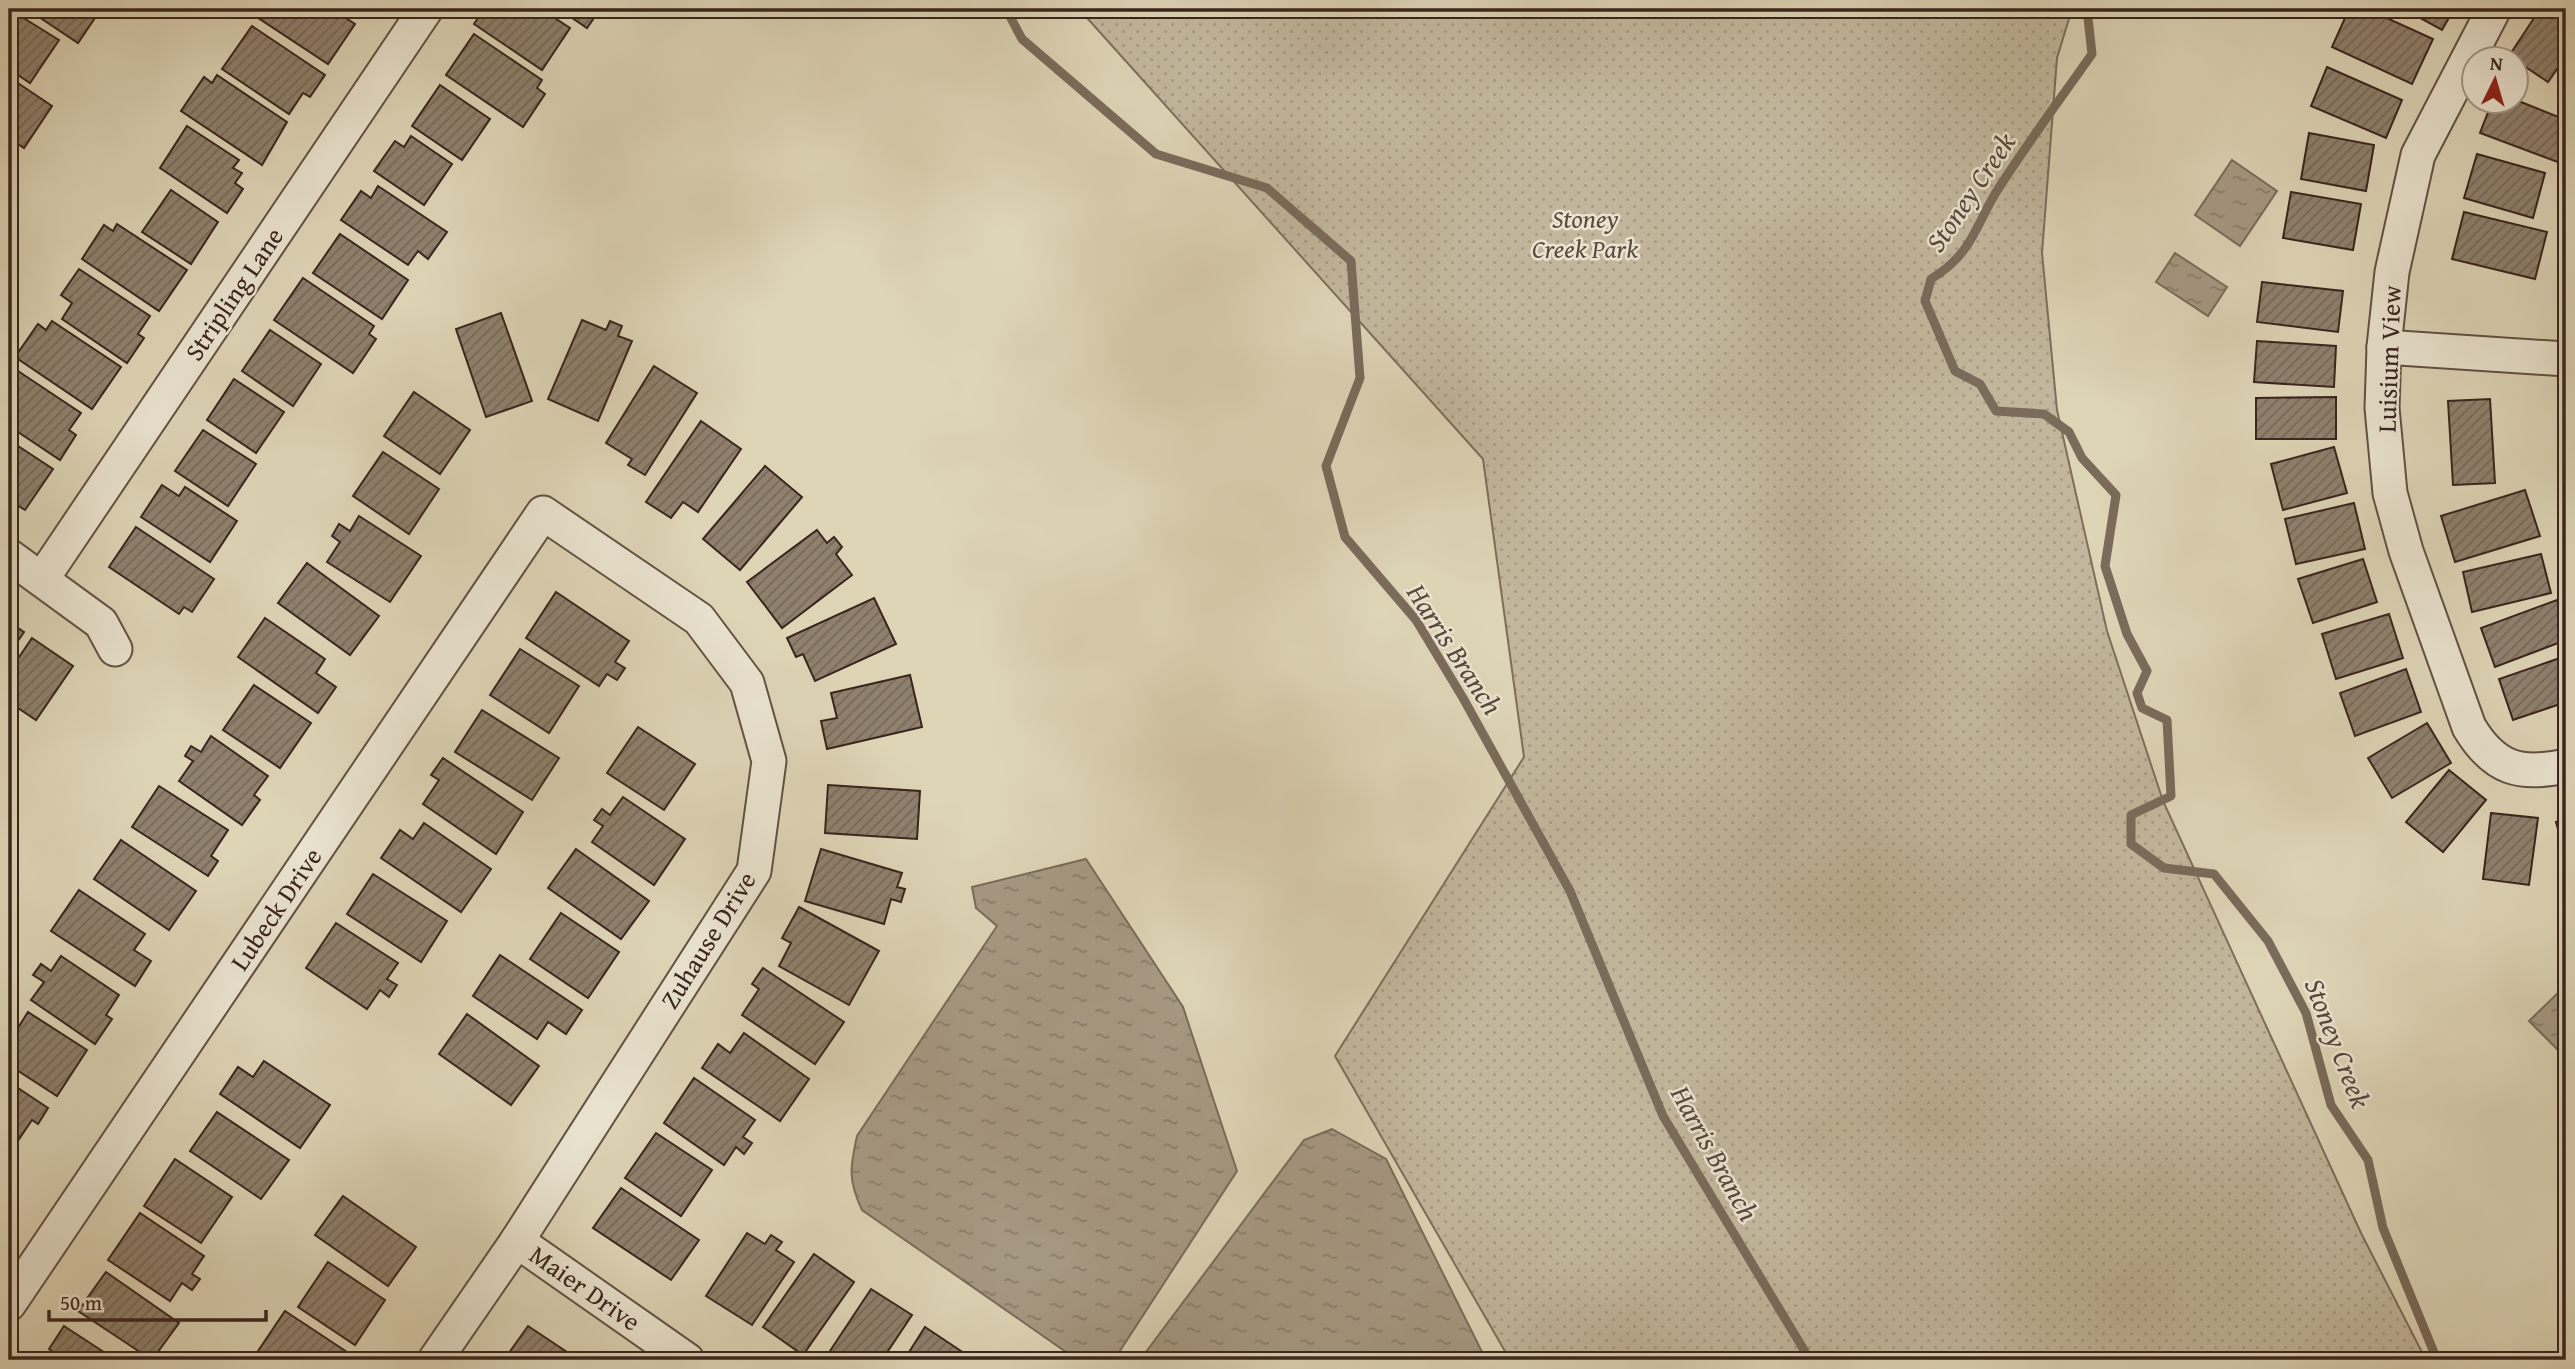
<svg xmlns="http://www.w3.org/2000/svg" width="2575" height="1369" viewBox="0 0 2575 1369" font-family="'Gentium Book Plus',serif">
<defs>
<pattern id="park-dots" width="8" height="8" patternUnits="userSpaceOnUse" patternTransform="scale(1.75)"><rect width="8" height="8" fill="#c2b79d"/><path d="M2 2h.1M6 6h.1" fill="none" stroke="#a79d87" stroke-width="1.8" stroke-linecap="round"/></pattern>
<pattern id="water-ripples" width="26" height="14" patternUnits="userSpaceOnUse" patternTransform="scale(1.75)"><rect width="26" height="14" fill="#a69983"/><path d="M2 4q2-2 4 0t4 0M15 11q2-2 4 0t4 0" fill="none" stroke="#887d6b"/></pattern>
<pattern id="building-hatch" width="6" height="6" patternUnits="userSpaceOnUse" patternTransform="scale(1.75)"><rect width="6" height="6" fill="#8f816e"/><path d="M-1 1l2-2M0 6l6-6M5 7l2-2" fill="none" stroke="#76695a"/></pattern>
</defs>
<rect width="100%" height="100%" fill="#ded5b7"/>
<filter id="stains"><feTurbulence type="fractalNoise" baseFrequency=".00286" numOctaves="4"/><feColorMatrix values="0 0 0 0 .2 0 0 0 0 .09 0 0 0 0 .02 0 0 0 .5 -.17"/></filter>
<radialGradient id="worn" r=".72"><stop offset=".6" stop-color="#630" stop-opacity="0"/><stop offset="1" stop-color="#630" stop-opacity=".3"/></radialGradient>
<polygon fill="url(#park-dots)" stroke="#7e6e5e" stroke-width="2" points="1079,9 2072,9 2057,58 2042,253 2057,410 2107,631 2163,801 2361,1233 2426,1360 1510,1360 1335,1056 1524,757 1483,459"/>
<g fill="url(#water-ripples)" stroke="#7a6b5b" stroke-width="2">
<polygon points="2232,160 2277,191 2240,246 2195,215"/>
<polygon points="2175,253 2227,287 2208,316 2156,282"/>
<path d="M1086 859 1183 1007 1237 1171 1114 1360H1083L1069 1354 862 1210C848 1180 850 1168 857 1136L997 926 976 908 972 887Z"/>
<polygon points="2566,985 2566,1058 2529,1021"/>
<polygon points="1332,1129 1386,1159 1486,1360 1140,1360 1304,1140"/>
</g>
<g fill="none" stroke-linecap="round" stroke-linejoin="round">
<g stroke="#7a6b5b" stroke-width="9">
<polyline points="1006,9 1022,39 1156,154 1267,188 1351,261 1360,378 1326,466 1345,537 1416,620 1463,698 1570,891 1663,1116 1810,1360"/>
<path d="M2087 9 2092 54C2061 98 2029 141 2000 186 1975 224 1974 253 1931 279L1925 301 1955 371 1980 384 1996 411 2044 414 2069 432 2082 458 2116 495 2105 566 2127 634 2147 671 2137 693 2142 708 2167 720 2171 796 2131 815V844L2164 868 2214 874 2268 941 2306 1013 2331 1105 2368 1160 2383 1228 2437 1360"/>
</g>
</g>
<g fill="url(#building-hatch)" stroke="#39251e" stroke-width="2">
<polygon points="9,9 59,40 30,83 9,69"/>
<polygon points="27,9 101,9 78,43"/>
<polygon points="252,9 332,9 355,24 328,64 249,12"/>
<polygon points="484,9 541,9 570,28 542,70 474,24"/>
<polygon points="559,9 600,9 587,28"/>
<polygon points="2349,9 2367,9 2433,39 2412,84 2332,47"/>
<polygon points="2404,9 2454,9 2442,30"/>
<polygon points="2540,9 2566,9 2566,56 2548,82 2509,56"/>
<polygon points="252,26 325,75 310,97 303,93 289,114 222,69"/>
<polygon points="474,34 542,80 537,88 545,94 523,127 446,75"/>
<polygon points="2327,67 2402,100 2386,138 2311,106"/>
<polygon points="217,75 287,122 262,165 181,111 204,77 212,83"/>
<polygon points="9,77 52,106 24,148 9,138"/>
<polygon points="440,85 490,119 462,160 412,126"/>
<polygon points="2516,100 2566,120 2566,155 2563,164 2480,133 2492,102"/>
<polygon points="187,126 239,160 233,168 242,173 235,183 243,189 227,213 160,168"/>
<polygon points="2309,133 2374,145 2366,191 2301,179"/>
<polygon points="411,136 452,164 424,205 374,171 395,141 404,147"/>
<polygon points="2477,154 2545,173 2533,218 2464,198"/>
<polygon points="378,186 447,232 428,259 418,251 408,265 341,220 361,191 371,198"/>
<polygon points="171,190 218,222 191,264 142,232"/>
<polygon points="2291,192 2361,204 2353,250 2283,238"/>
<polygon points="2464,212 2547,232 2535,279 2452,259"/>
<polygon points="117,224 187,270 159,311 82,259 104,225 113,231"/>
<polygon points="340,234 408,280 382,319 313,273"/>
<polygon points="79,269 150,316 138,334 144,338 127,363 62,319 72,303 61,295"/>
<polygon points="303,278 374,326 369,334 376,339 353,373 274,320"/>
<polygon points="2262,282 2343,291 2338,332 2257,322"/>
<polygon points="501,313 532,401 486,417 456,329"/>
<polygon points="582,320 606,330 610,321 622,326 618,336 632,341 598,421 548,399"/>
<polygon points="52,321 121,367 92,409 15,357 38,324 46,330"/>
<polygon points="270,330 321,364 293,406 242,371"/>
<polygon points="2257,341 2336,346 2334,387 2254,382"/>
<polygon points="654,366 697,393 645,475 628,465 632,459 606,443"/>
<polygon points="12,367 81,413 69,430 76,435 60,460 9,426 9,373"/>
<polygon points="234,379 284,412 256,453 207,420"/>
<polygon points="414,392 470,430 440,474 384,436"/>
<polygon points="2336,397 2336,439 2256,439 2256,398"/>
<polygon points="2490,399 2495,483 2453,485 2448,401"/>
<polygon points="701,421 741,449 698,512 683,502 671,518 646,502"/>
<polygon points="203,430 256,464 228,506 175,471"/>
<polygon points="9,440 53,469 25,510 9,500"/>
<polygon points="2334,447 2347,493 2283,510 2271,464"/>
<polygon points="383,452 439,489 409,534 353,496"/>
<polygon points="765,466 802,497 740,570 703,539"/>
<polygon points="162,485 179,496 185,487 237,521 210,562 141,517"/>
<polygon points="2525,490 2540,536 2455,562 2441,516"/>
<polygon points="2354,503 2365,549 2296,564 2285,519"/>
<polygon points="359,516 421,556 390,602 327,562 340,542 332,536 339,524 350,531"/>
<polygon points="136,527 214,579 192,612 184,607 179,614 109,567"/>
<polygon points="817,530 827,543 834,537 842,547 836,554 852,575 782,628 747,582"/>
<polygon points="2541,554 2551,593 2472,612 2463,572"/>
<polygon points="2363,559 2377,602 2313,623 2298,579"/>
<polygon points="307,563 379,616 350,655 278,603"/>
<polygon points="556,592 629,641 615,662 625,668 617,680 607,674 599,686 526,638"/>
<polygon points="874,598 896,644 815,681 803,654 796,657 787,638"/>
<polygon points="2557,600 2566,624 2566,640 2495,667 2481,628"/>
<polygon points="2389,614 2403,658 2336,679 2322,634"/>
<polygon points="265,618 325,659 316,673 336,687 318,713 238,657"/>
<polygon points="9,622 24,632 9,654"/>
<polygon points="32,638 73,666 36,720 9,702 9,672"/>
<polygon points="520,649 579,686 549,733 490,695"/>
<polygon points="2566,656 2566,702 2513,720 2499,679"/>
<polygon points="2406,669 2421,712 2355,736 2340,693"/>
<polygon points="910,675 922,727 827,749 821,721 837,718 831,693"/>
<polygon points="254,685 311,723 280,768 223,730"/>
<polygon points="482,710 559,758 532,800 455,752"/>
<polygon points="2427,723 2451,763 2392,798 2368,758"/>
<polygon points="638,727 695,764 664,810 607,773"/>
<polygon points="211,736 268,776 254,795 260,800 242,825 179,781 193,761 185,756 191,746 201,752"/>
<polygon points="443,758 523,812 496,854 423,804 439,780 431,775"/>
<polygon points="2449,770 2486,800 2443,852 2406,822"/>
<polygon points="828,785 920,791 917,839 825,833"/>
<polygon points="159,786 228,830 211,856 218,861 208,876 132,827"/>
<polygon points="623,797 685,839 654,885 592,842 603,826 594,820 602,809 610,815"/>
<polygon points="2491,813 2538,818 2529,885 2483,879"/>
<polygon points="2566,819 2566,858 2556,822"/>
<polygon points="424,823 491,869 461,912 381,858 400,830 413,839"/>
<polygon points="121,840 196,891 169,930 94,879"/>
<polygon points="576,849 649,901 621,939 548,888"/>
<polygon points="821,849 902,873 897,887 905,889 901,902 891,899 884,924 805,901"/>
<polygon points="373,874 447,921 421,962 347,914"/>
<polygon points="79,890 145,934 134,950 151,961 135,986 51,931"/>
<polygon points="799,907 879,951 849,1005 779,966 791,943 782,938"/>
<polygon points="561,913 619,952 588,998 530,959"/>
<polygon points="336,923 398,963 387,979 397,985 389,997 380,990 367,1009 306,968"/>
<polygon points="500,955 582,1010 566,1034 548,1022 537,1039 473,996"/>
<polygon points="61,956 119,995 106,1015 112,1019 95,1044 31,1000 44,982 33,975 41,964 51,971"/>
<polygon points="763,968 844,1022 815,1064 742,1015 759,989 752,984"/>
<polygon points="28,1012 87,1050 57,1096 9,1065 9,1042"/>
<polygon points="467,1014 539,1066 511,1105 439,1054"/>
<polygon points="744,1033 809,1079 780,1121 702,1068 718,1044 730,1053"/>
<polygon points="264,1061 330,1105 300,1148 220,1094 238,1067 253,1077"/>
<polygon points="694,1078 755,1120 743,1137 752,1143 744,1154 736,1147 724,1165 664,1123"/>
<polygon points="9,1082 48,1108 38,1124 32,1120 15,1145 9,1141"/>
<polygon points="217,1112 289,1160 261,1199 190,1151"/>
<polygon points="656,1133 712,1170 681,1216 625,1178"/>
<polygon points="175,1159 232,1197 201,1243 144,1206"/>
<polygon points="621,1188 699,1240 671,1280 593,1228"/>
<polygon points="343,1196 416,1247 388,1286 315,1235"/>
<polygon points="140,1213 204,1256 192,1274 200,1279 192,1290 182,1283 170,1301 108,1260"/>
<polygon points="747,1233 765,1244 771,1235 782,1242 776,1250 794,1262 752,1325 706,1296"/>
<polygon points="814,1254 854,1282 803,1355 763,1327"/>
<polygon points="328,1262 385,1300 355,1345 298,1307"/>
<polygon points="106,1272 179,1323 152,1360 78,1311"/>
<polygon points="871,1289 912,1315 882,1360 824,1360"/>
<polygon points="285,1311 347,1352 341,1360 258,1360 254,1357"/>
<polygon points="64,1326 116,1360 64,1360 49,1349"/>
<polygon points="528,1326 579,1360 504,1360"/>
<polygon points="925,1327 967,1355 964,1360 904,1360"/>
</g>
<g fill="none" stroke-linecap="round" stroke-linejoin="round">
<g stroke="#625144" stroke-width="37">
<g id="street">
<path d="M2494 9 2418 155 2392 272 2384 347 2382 408 2390 493 2406 551 2469 727C2494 769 2520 776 2566 766"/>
<polyline points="2384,347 2566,359"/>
<polyline points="9,556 101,623 115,649"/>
<polyline points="42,579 426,9"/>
<polyline points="517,1241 687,1360"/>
<polyline points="9,1304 543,513 699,619 747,683 769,761 754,871 517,1241 435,1360"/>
</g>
</g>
<use href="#street" stroke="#eae4d0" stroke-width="33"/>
</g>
<g text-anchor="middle" stroke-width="5" stroke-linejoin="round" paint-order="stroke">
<g font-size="26" font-style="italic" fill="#5b4a3e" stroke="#eae4d0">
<text x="1585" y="228">Stoney<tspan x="1585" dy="30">Creek Park</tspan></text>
</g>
<g font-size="26" fill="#39251e" stroke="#eae4d0">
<text transform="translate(234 294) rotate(-56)" y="9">Stripling Lane</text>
<text transform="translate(2389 359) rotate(-88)" y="9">Luisium View</text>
<text transform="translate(276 909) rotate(-56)" y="9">Lubeck Drive</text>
<text transform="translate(708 940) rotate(-58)" y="9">Zuhause Drive</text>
<text transform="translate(585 1288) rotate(35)" y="9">Maier Drive</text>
</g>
<g font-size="28" font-style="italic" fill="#5a483c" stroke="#eae4d0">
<text transform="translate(1970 192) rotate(-56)" y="10">Stoney Creek</text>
<text transform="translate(1455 649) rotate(57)" y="10">Harris Branch</text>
<text transform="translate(2338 1043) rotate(69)" y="10">Stoney Creek</text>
<text transform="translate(1715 1153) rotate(61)" y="10">Harris Branch</text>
</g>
</g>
<rect width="2575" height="1369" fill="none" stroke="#ded5b7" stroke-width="35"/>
<rect x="10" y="10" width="2554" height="1348" fill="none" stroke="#39251e" stroke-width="3.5"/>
<rect x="18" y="18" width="2540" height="1334" fill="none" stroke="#39251e" stroke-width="2"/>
<g transform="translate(2495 80) rotate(5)"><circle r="33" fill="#eae4d0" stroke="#a39889" stroke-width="2"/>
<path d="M0-5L12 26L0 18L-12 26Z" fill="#8f2418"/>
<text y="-10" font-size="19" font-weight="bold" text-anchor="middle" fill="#39251e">N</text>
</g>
<path d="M49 1310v10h217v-10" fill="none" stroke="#39251e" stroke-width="3.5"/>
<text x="60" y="1310" font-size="21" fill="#39251e" stroke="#eae4d0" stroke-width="5" paint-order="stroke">50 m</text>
<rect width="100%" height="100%" filter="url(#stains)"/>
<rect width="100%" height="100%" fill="url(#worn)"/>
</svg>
